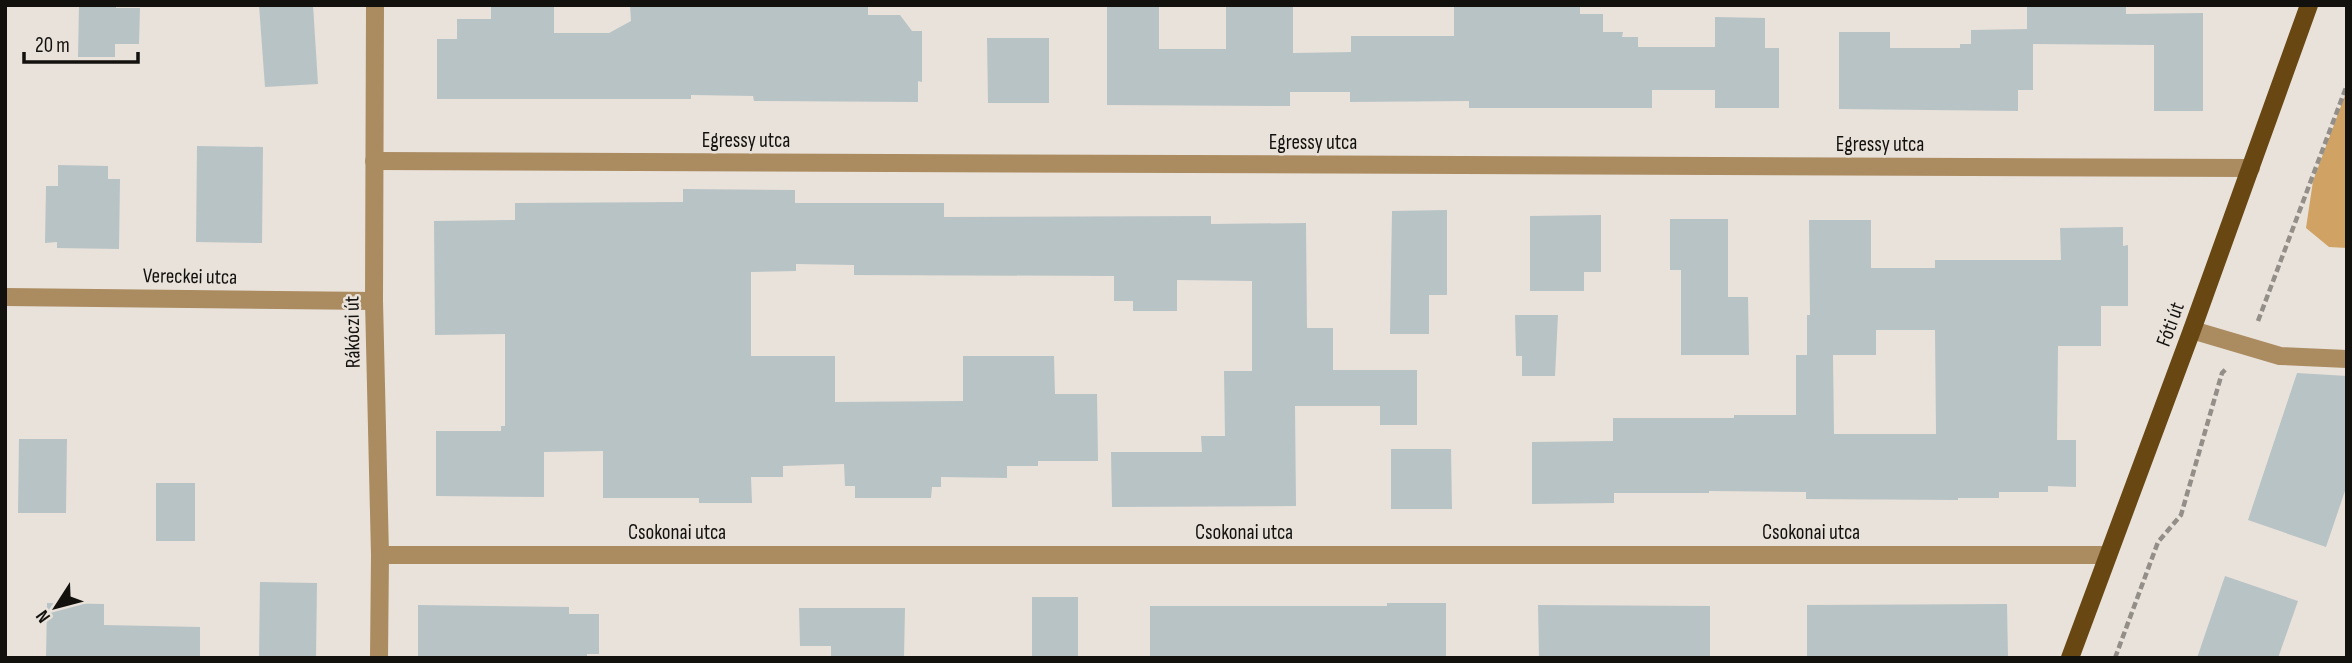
<svg xmlns="http://www.w3.org/2000/svg" width="2352" height="663" viewBox="0 0 2352 663" font-family="'Sofia Sans Condensed',sans-serif">
<rect width="100%" height="100%" fill="#e9e2da"/>
<polygon fill="#d0a365" points="2347,90 2347,248 2329,247 2306,228 2313,181"/>
<g fill="#b8c3c6">
<polygon points="79,5 116,5 116,8 140,8 139,44 115,44 115,57 78,57"/>
<polygon points="259,5 313,5 318,84 265,87"/>
<polygon points="491,5 554,5 554,33 609,33 631,21 630,5 868,5 868,15 900,15 912,31 922,31 922,82 918,81 918,102 754,101 753,96 691,95 691,99 437,99 437,39 457,39 457,19 491,19"/>
<polygon points="1107,5 1159,5 1159,49 1226,49 1226,5 1293,5 1293,53 1351,52 1351,36 1454,36 1454,5 1580,5 1580,14 1603,14 1603,32 1623,32 1622,37 1638,37 1638,47 1715,47 1715,17 1765,18 1765,48 1779,48 1779,108 1715,108 1715,90 1652,90 1652,108 1469,108 1469,101 1350,102 1350,92 1290,92 1290,106 1107,105"/>
<polygon points="2027,5 2126,5 2126,14 2203,13 2203,111 2154,111 2154,45 2033,44 2033,90 2018,90 2018,111 1839,109 1839,32 1890,32 1890,48 1960,48 1960,44 1971,44 1971,30 2027,29"/>
<polygon points="987,38 1049,38 1049,103 988,103"/>
<polygon points="197,146 263,147 262,243 196,242"/>
<polygon points="58,165 108,166 108,179 120,179 119,249 57,248 57,242 45,243 46,186 58,186"/>
<polygon points="683,189 795,190 795,203 944,203 944,217 1211,216 1211,224 1306,223 1307,328 1333,328 1333,370 1417,370 1417,425 1380,425 1380,406 1295,406 1296,506 1112,507 1111,452 1202,452 1201,436 1225,436 1224,371 1252,371 1252,281 1177,280 1177,311 1133,311 1133,301 1114,301 1114,276 854,275 854,265 796,264 796,271 751,272 751,356 835,356 835,402 963,401 963,356 1054,356 1055,394 1097,394 1098,461 1038,461 1038,466 1007,466 1007,478 941,477 941,487 932,487 931,498 855,498 855,486 845,486 844,464 783,466 783,477 751,477 752,503 699,503 699,498 603,498 603,451 544,452 544,497 436,496 436,431 501,431 501,426 505,426 505,334 435,335 434,221 515,220 515,203 683,202"/>
<polygon points="1447,210 1447,295 1429,295 1429,334 1390,334 1392,211"/>
<polygon points="1601,215 1601,272 1584,272 1584,291 1530,291 1530,216"/>
<polygon points="1670,219 1728,219 1728,297 1748,297 1749,355 1681,355 1681,270 1670,270"/>
<polygon points="1809,220 1871,220 1871,268 1935,268 1935,260 2061,260 2060,228 2123,227 2123,246 2128,245 2128,306 2101,306 2101,346 2058,346 2057,440 2076,440 2076,487 2048,486 2048,492 1999,492 1999,498 1958,498 1958,500 1806,499 1806,492 1709,491 1709,493 1614,493 1614,503 1532,504 1532,442 1613,441 1613,418 1734,418 1734,415 1796,415 1796,355 1833,355 1834,434 1936,434 1935,330 1876,330 1876,355 1807,355 1807,315 1810,315"/>
<polygon points="1515,315 1558,315 1555,376 1522,376 1522,356 1516,356"/>
<polygon points="2297,373 2347,376 2347,485 2326,547 2248,520"/>
<polygon points="19,439 67,439 66,513 18,513"/>
<polygon points="1391,449 1451,449 1452,509 1391,509"/>
<rect x="156" y="483" width="39" height="58"/>
<polygon points="2225,576 2298,601 2278,658 2197,658"/>
<polygon points="260,582 317,583 316,658 259,658"/>
<rect x="1032" y="597" width="46" height="61"/>
<polygon points="47,603 104,604 104,625 200,627 200,658 46,658"/>
<polygon points="1387,603 1446,603 1446,658 1150,658 1150,606 1387,606"/>
<polygon points="2007,604 2008,658 1807,658 1807,605"/>
<polygon points="418,605 569,607 569,614 599,614 599,654 587,654 587,658 418,658"/>
<polygon points="1538,605 1710,606 1710,658 1539,658"/>
<polygon points="799,608 905,608 904,658 831,658 831,646 800,646"/>
</g>
<g fill="none" stroke-linecap="round" stroke-linejoin="round">
<g stroke="#938e88" stroke-width="4.5" stroke-dasharray="7 3.5" stroke-linecap="butt">
<polyline points="2258,321 2347,85"/>
<polyline points="2115,658 2158,542 2181,515 2222,373 2227,368"/>
</g>
<g stroke="#ab8b60" stroke-width="18">
<polyline points="375,5 374,301 380,555 379,658"/>
<polyline points="374,161 2251,168"/>
<polyline points="5,297 374,301"/>
<polyline points="2192,330 2280,356 2347,359"/>
<polyline points="380,555 2108,555"/>
</g>
<polyline stroke="#684713" stroke-width="18" points="2070,658 2192,330 2309,5"/>
</g>
<g text-anchor="middle" stroke-width="5" stroke-linejoin="round" paint-order="stroke">
<g font-size="21" fill="#13110e" stroke="#e9e2da">
<text x="746" y="147">Egressy utca</text>
<text x="1313" y="149">Egressy utca</text>
<text x="1880" y="151">Egressy utca</text>
<text transform="translate(190 276) rotate(1)" y="7">Vereckei utca</text>
<text transform="translate(2170 324) rotate(-70)" y="7">Fóti út</text>
<text transform="translate(352 332) rotate(-91)" y="7">Rákóczi út</text>
<text x="677" y="539">Csokonai utca</text>
<text x="1244" y="539">Csokonai utca</text>
<text x="1811" y="539">Csokonai utca</text>
</g>
</g>
<rect width="2352" height="663" fill="none" stroke="#13110e" stroke-width="14"/>
<g transform="translate(56 607) rotate(234)" stroke="#e9e2da" stroke-width="5" paint-order="stroke">
<path d="M0-5L12 26L0 18L-12 26Z" fill="#13110e"/>
<text y="-10" font-size="19" font-weight="bold" text-anchor="middle" fill="#13110e">N</text>
</g>
<path d="M24 52v10h114v-10" fill="none" stroke="#13110e" stroke-width="3.5"/>
<text x="35" y="52" font-size="21" fill="#13110e" stroke="#e9e2da" stroke-width="5" paint-order="stroke">20 m</text>
</svg>
